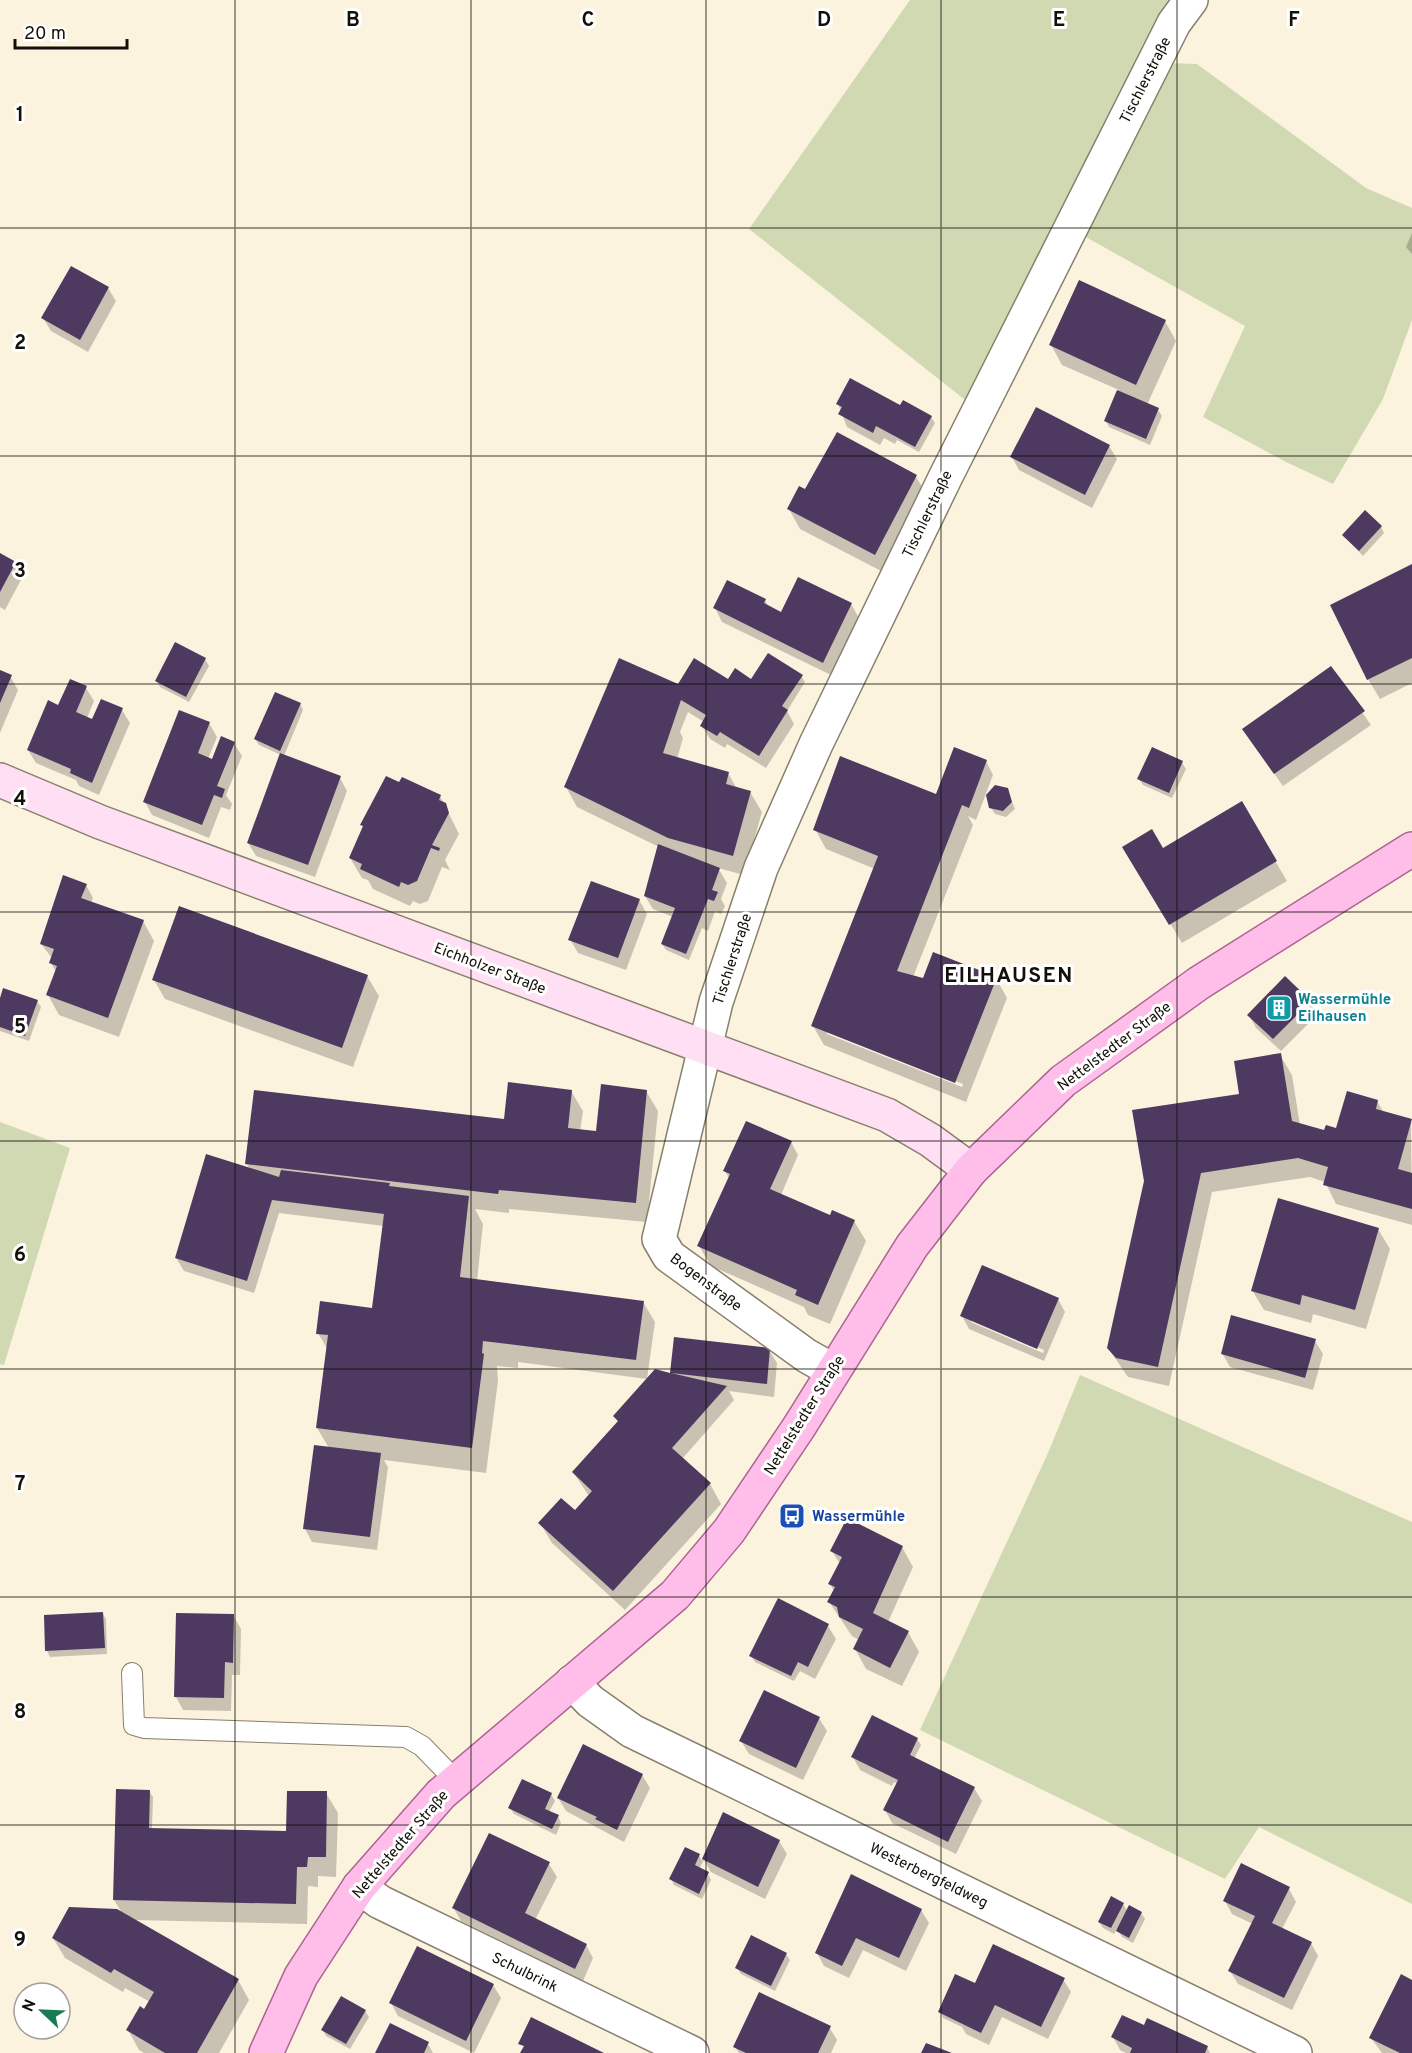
<svg xmlns="http://www.w3.org/2000/svg" width="1412" height="2053" viewBox="0 0 1412 2053" font-family="Overpass,sans-serif">
<rect width="100%" height="100%" fill="#fcf3df"/>
<g fill="#d0d9b1">
<polygon points="910,0 1169,0 969,403 749,229"/>
<polygon points="1169,63 1197,64 1366,188 1412,208 1412,320 1383,399 1333,484 1286,462 1203,417 1245,326 1084,236"/>
<polygon points="0,1122 70,1148 4,1365 0,1364"/>
<polygon points="1080,1375 1412,1522 1412,1904 1259,1827 1225,1879 920,1730 1048,1453"/>
</g>
<g fill="#0003" fill-rule="evenodd">
<polygon points="1412,233 1412,254 1406,247"/>
<polygon points="108,288 116,301 88,352 51,331 43,318"/>
<polygon points="1165,321 1176,341 1147,405 1158,410 1162,416 1150,445 1109,427 1106,421 1119,390 1062,365 1051,345"/>
<polygon points="838,404 901,407 931,417 935,423 919,452 897,440 895,444 884,438 880,445 847,427"/>
<polygon points="837,434 916,477 928,496 887,574 800,529 789,509 805,491"/>
<polygon points="1109,446 1117,459 1092,508 1019,470 1012,457"/>
<polygon points="1381,527 1384,533 1363,556 1344,536"/>
<polygon points="0,554 15,563 23,576 5,610 0,607"/>
<polygon points="1412,566 1412,683 1380,699 1368,679"/>
<polygon points="765,600 769,608 782,614 851,604 859,618 831,675 722,622 715,608"/>
<polygon points="205,659 209,666 189,702 160,687 157,681"/>
<polygon points="1331,668 1371,725 1283,786 1252,742"/>
<polygon points="0,672 10,676 18,690 0,733"/>
<polygon points="801,676 805,682 787,711 794,724 766,768 727,744 725,748 710,739 702,726 704,722 688,712 680,732 683,738 677,759 728,773 737,789 750,792 762,812 744,875 718,868 727,883 721,899 725,906 721,914 715,911 708,931 702,928 689,960 666,950 662,944 673,917 653,909 645,896 659,847 577,807 566,787 678,686"/>
<polygon points="70,681 86,688 94,701 87,718 93,721 122,710 130,723 99,795 79,786 76,780 36,763 28,750 59,707"/>
<polygon points="300,704 303,710 284,756 340,778 347,791 315,877 256,856 248,843 281,755 259,745 255,739"/>
<polygon points="209,723 217,737 208,759 213,761 234,743 242,756 226,795 232,804 230,810 221,807 209,838 152,815 145,802"/>
<path d="M986 761 993 775 976 820 968 816 973 825 913 977 924 980 996 978 1007 998 966 1102 824 1045 813 1026 875 869 826 849 815 829 936 795ZM827 1031 963 1084 962 1087 827 1034Z"/>
<polygon points="1182,763 1186,769 1172,798 1143,785 1139,779"/>
<polygon points="400,784 440,796 459,834 445,860 450,870 442,867 428,901 420,904 413,901 410,906 373,889 368,880 362,878 350,858 364,828 362,825"/>
<polygon points="1007,790 1015,809 1006,817 995,814 991,808"/>
<polygon points="1241,803 1287,881 1182,943 1136,867"/>
<polygon points="86,885 93,898 91,903 143,921 154,941 119,1037 59,1015 48,995 56,972 51,963 52,958 41,944"/>
<polygon points="639,900 647,914 626,970 578,953 570,939"/>
<polygon points="367,976 379,996 353,1067 165,999 154,980"/>
<polygon points="37,1001 41,1007 29,1041 0,1031 0,1003"/>
<polygon points="1309,1002 1317,1015 1281,1051 1256,1028 1249,1015"/>
<polygon points="1280,1055 1292,1075 1300,1125 1325,1132 1337,1130 1377,1101 1384,1113 1411,1120 1412,1225 1336,1204 1325,1182 1310,1177 1212,1192 1169,1386 1128,1377 1108,1348 1241,1095"/>
<polygon points="571,1091 583,1111 580,1131 598,1133 646,1091 658,1111 647,1222 509,1209 509,1213 475,1209 483,1224 477,1281 643,1302 655,1322 647,1379 518,1362 518,1368 497,1366 498,1381 486,1473 384,1460 388,1467 377,1550 312,1542 305,1529 329,1448 317,1428 328,1350 318,1333 374,1309 384,1226 279,1213 254,1293 184,1271 176,1258 250,1169 246,1163 506,1121"/>
<polygon points="791,1142 798,1155 781,1195 831,1217 854,1221 866,1241 830,1324 808,1315 804,1307 711,1266 699,1246 730,1180 725,1171"/>
<polygon points="1378,1229 1390,1249 1366,1329 1313,1314 1311,1323 1264,1310 1252,1290"/>
<path d="M1058 1299 1065 1312 1044 1361 969 1329 962 1316ZM971 1319 1044 1350 1043 1353 971 1322Z"/>
<polygon points="676,1338 769,1350 777,1363 774,1397 729,1391 734,1400 682,1459 710,1484 721,1504 625,1610 552,1543 540,1523 575,1512 589,1496 573,1472 618,1422 615,1416 672,1375"/>
<polygon points="1315,1341 1323,1354 1313,1390 1230,1367 1222,1353"/>
<polygon points="902,1547 913,1567 888,1622 908,1632 919,1652 902,1686 866,1669 855,1649 859,1640 852,1636 829,1602 834,1591 830,1584 840,1564 832,1551"/>
<polygon points="102,1613 106,1619 107,1654 50,1657 47,1651 45,1616"/>
<polygon points="177,1614 233,1615 241,1629 240,1675 232,1675 231,1711 183,1710 176,1697"/>
<polygon points="828,1626 836,1639 815,1679 800,1671 794,1681 755,1662 751,1656"/>
<polygon points="819,1718 827,1731 803,1780 749,1754 741,1741"/>
<polygon points="917,1739 921,1745 914,1759 974,1788 982,1801 956,1854 892,1823 885,1810 898,1784 894,1782 892,1786 860,1770 853,1757"/>
<polygon points="642,1775 650,1788 624,1842 566,1811 558,1798"/>
<polygon points="149,1791 153,1797 152,1829 287,1832 326,1793 338,1813 336,1877 318,1876 318,1887 308,1886 307,1924 133,1920 238,1980 249,2000 219,2053 144,2053 139,2050 128,2030 150,2002 125,1988 123,1992 65,1958 53,1938 122,1913 114,1900"/>
<polygon points="551,1794 555,1801 549,1812 558,1816 561,1823 556,1835 514,1814 510,1808"/>
<polygon points="724,1814 779,1841 787,1854 765,1899 711,1872 704,1860 699,1869 708,1874 711,1880 702,1899 674,1885 671,1879 699,1855 702,1861"/>
<polygon points="490,1835 549,1864 557,1877 535,1920 586,1945 593,1958 583,1981 461,1921 453,1907"/>
<polygon points="1289,1889 1296,1902 1282,1929 1311,1943 1318,1956 1292,2010 1238,1984 1230,1971 1253,1924 1232,1914 1225,1901"/>
<polygon points="1123,1904 1128,1912 1141,1913 1145,1919 1133,1943 1122,1937 1117,1929 1114,1934 1103,1928 1099,1922"/>
<polygon points="921,1910 929,1923 906,1971 863,1950 849,1978 824,1966 817,1953"/>
<polygon points="786,1954 790,1960 775,1991 741,1974 737,1968"/>
<polygon points="1063,1979 1071,1992 1048,2039 1002,2017 989,2045 966,2034 962,2027 943,2018 940,2011 974,1984"/>
<polygon points="1412,1981 1412,2053 1382,2053 1371,2038"/>
<polygon points="493,1985 501,1998 474,2053 398,2016 391,2003"/>
<polygon points="365,2011 369,2017 350,2049 326,2036 323,2030"/>
<polygon points="829,2027 837,2040 831,2053 739,2053 735,2047"/>
<polygon points="1144,2027 1207,2047 1210,2053 1126,2053 1120,2050 1113,2037"/>
<polygon points="428,2044 433,2053 377,2053"/>
</g>
<g fill="#4e3960">
<polygon points="71,266 109,287 80,340 41,318"/>
<polygon points="1079,280 1166,320 1136,385 1049,345"/>
<polygon points="850,378 900,405 903,400 932,416 915,447 876,426 873,433 838,414 842,407 836,404"/>
<polygon points="1117,390 1159,408 1146,439 1104,421"/>
<polygon points="1036,407 1110,445 1085,495 1010,457"/>
<polygon points="837,432 917,475 875,555 787,509 799,486 805,489"/>
<polygon points="1365,510 1382,526 1359,551 1342,535"/>
<polygon points="0,553 16,562 0,592"/>
<polygon points="1412,564 1412,658 1367,680 1330,605"/>
<polygon points="798,577 852,603 823,663 713,608 727,580 766,599 764,603 781,612"/>
<polygon points="175,642 206,658 186,697 155,681"/>
<polygon points="768,653 803,675 782,706 788,710 759,756 720,732 717,736 700,726 706,715 681,700 663,753 729,772 726,784 751,791 733,856 668,838 564,787 619,658 678,684 694,658 728,679 735,668 751,679"/>
<polygon points="1331,666 1365,711 1274,774 1242,729"/>
<polygon points="0,670 12,675 0,703"/>
<polygon points="70,679 87,686 76,712 92,719 101,699 123,708 92,783 70,773 71,769 27,750 48,700 58,705"/>
<polygon points="275,692 301,703 280,751 254,739"/>
<polygon points="179,710 210,722 198,753 212,759 221,736 235,742 217,786 225,789 222,798 214,795 202,825 143,802"/>
<polygon points="954,747 987,760 969,808 962,805 897,971 923,978 933,952 997,977 955,1083 811,1026 878,856 813,830 840,756 936,794"/>
<polygon points="1152,747 1183,761 1169,793 1137,779"/>
<polygon points="280,753 341,776 308,865 247,843"/>
<polygon points="386,776 399,782 402,777 441,795 439,800 446,803 449,813 432,845 440,848 439,851 431,848 417,881 408,885 401,882 399,887 360,869 362,864 349,858 363,826 360,825"/>
<polygon points="995,785 1008,788 1012,802 1003,811 989,808 986,795"/>
<polygon points="1242,801 1277,861 1169,925 1122,847 1152,829 1163,848"/>
<polygon points="658,844 720,868 712,890 718,892 714,901 708,899 686,954 661,944 675,908 644,896"/>
<polygon points="63,875 87,884 81,898 144,920 108,1018 46,995 57,966 49,963 54,949 40,944"/>
<polygon points="591,881 640,899 618,958 568,940"/>
<polygon points="179,906 368,975 342,1048 152,980"/>
<polygon points="1285,976 1311,1001 1273,1039 1247,1015"/>
<polygon points="3,988 38,1000 25,1036 0,1027 0,998"/>
<polygon points="1281,1053 1292,1121 1324,1130 1326,1125 1336,1128 1347,1091 1378,1100 1376,1109 1412,1119 1398,1169 1412,1173 1412,1209 1323,1185 1328,1167 1298,1158 1201,1173 1158,1367 1116,1358 1107,1348 1144,1181 1132,1110 1239,1094 1234,1061"/>
<polygon points="508,1082 572,1090 568,1128 596,1131 601,1084 647,1090 636,1203 499,1190 498,1194 245,1164 254,1090 504,1119"/>
<polygon points="746,1121 792,1141 770,1189 830,1215 832,1210 855,1220 818,1305 795,1295 797,1290 697,1246 730,1174 723,1171"/>
<polygon points="206,1154 279,1177 281,1170 390,1183 389,1186 469,1196 460,1277 644,1301 636,1360 483,1341 482,1353 484,1354 472,1448 316,1428 328,1335 316,1334 320,1301 372,1308 384,1214 272,1200 247,1281 175,1258"/>
<polygon points="1278,1198 1379,1228 1355,1310 1302,1295 1300,1305 1251,1291"/>
<polygon points="982,1265 1059,1298 1037,1349 960,1316"/>
<polygon points="1231,1315 1316,1339 1305,1378 1221,1354"/>
<polygon points="674,1337 770,1348 767,1384 671,1373 727,1386 672,1448 711,1483 613,1591 538,1523 561,1498 575,1510 592,1491 572,1472 618,1421 613,1416 655,1369 670,1373"/>
<polygon points="314,1445 381,1453 370,1537 303,1529"/>
<polygon points="847,1518 903,1546 873,1613 909,1631 890,1668 853,1649 863,1629 839,1617 837,1607 827,1602 835,1587 828,1584 842,1557 830,1551"/>
<polygon points="778,1598 829,1624 808,1667 798,1662 791,1676 749,1656"/>
<polygon points="103,1612 105,1648 45,1651 44,1615"/>
<polygon points="176,1613 234,1614 233,1663 225,1662 224,1698 174,1697"/>
<polygon points="764,1690 820,1717 796,1768 739,1741"/>
<polygon points="872,1715 918,1738 910,1755 975,1787 948,1842 883,1810 898,1780 851,1757"/>
<polygon points="583,1744 643,1774 617,1830 595,1819 597,1817 557,1798"/>
<polygon points="522,1779 552,1793 545,1809 559,1815 552,1829 508,1808"/>
<polygon points="116,1789 150,1790 149,1828 286,1831 287,1791 327,1791 326,1857 308,1857 307,1867 297,1867 296,1904 113,1900"/>
<polygon points="723,1812 780,1840 758,1887 702,1859"/>
<polygon points="489,1833 550,1862 525,1913 587,1944 575,1969 452,1908"/>
<polygon points="685,1847 700,1854 695,1865 709,1872 699,1894 669,1879"/>
<polygon points="1241,1863 1290,1887 1272,1923 1312,1942 1284,1998 1228,1971 1255,1916 1223,1901"/>
<polygon points="851,1874 922,1909 899,1958 856,1938 842,1966 815,1953"/>
<polygon points="1111,1896 1124,1903 1111,1928 1098,1922"/>
<polygon points="1129,1905 1142,1912 1129,1938 1116,1931"/>
<polygon points="69,1907 117,1909 239,1979 197,2053 165,2053 126,2030 140,2006 144,2009 154,1992 114,1969 111,1973 52,1938"/>
<polygon points="751,1935 787,1953 771,1986 735,1968"/>
<polygon points="993,1944 1065,1978 1041,2027 995,2005 981,2033 938,2012 955,1974 975,1983"/>
<polygon points="417,1946 494,1984 466,2041 389,2003"/>
<polygon points="1401,1974 1412,1980 1412,2053 1400,2053 1369,2038"/>
<polygon points="759,1992 831,2026 818,2053 746,2053 733,2047"/>
<polygon points="341,1996 366,2010 346,2044 321,2030"/>
<polygon points="1122,2015 1144,2025 1147,2018 1208,2046 1205,2053 1130,2053 1132,2048 1111,2037"/>
<polygon points="531,2017 604,2053 520,2053 524,2046 518,2044"/>
<polygon points="390,2023 429,2042 424,2053 375,2053"/>
<polygon points="926,2043 952,2053 921,2053"/>
</g>
<g fill="none" stroke-linecap="round" stroke-linejoin="round">
<g stroke="#887f6d" stroke-width="22">
<polyline id="lane" points="132,1673 134,1725 144,1728 406,1737 422,1746 456,1781"/>
</g>
<g stroke="#887f6d" stroke-width="36">
<g id="street">
<polyline points="832,1370 807,1356 669,1256 659,1239 716,1002 761,868 816,744 945,478 1174,23 1191,0"/>
<polyline points="572,1682 590,1701 632,1731 1295,2053"/>
<polyline points="359,1887 380,1902 692,2053"/>
</g>
</g>
<g stroke="#887f6d" stroke-width="36">
<polyline id="secondary" points="0,780 100,822 887,1115 930,1140 971,1170"/>
</g>
<g stroke="#ab6592" stroke-width="36">
<polyline id="primary" points="266,2053 301,1976 359,1887 441,1794 675,1595 729,1531 799,1427 912,1246 971,1170 1063,1081 1199,983 1412,849"/>
</g>
<use href="#lane" stroke="#fff" stroke-width="20"/>
<use href="#street" stroke="#fff" stroke-width="33"/>
<use href="#secondary" stroke="#fedff4" stroke-width="33"/>
<use href="#primary" stroke="#febee9" stroke-width="33"/>
</g>
<path fill="none" stroke="#131009" stroke-width="1.5" stroke-opacity="0.55" d="M235 0V2053M471 0V2053M706 0V2053M941 0V2053M1177 0V2053M0 228H1412M0 456H1412M0 684H1412M0 912H1412M0 1141H1412M0 1369H1412M0 1597H1412M0 1825H1412"/>
<defs>
<g id="building-square" transform="scale(1.35)"><rect x="-9" y="-9" width="18" height="18" rx="4" fill="#0f9aa8" stroke="#fff"/><path d="M-4-6H4V6H1V3H-1V6H-4ZM-2.5-4.3h1.7v1.8h-1.7ZM.8-4.3h1.7v1.8H.8ZM-2.5-1h1.7V.8h-1.7ZM.8-1h1.7V.8H.8Z" fill="#fff"/></g>
<g id="bus-square" transform="scale(1.35)"><rect x="-9" y="-9" width="18" height="18" rx="4" fill="#1a4fb4" stroke="#fff"/><path d="M-5-6H5V4H4V6H2V4H-2V6H-4V4H-5ZM-3.5-4V0h7V-4ZM-3.5 1.2v1.5H-2V1.2ZM2 1.2v1.5H3.5V1.2Z" fill="#fff"/></g>
</defs>
<g fill-rule="evenodd">
<use href="#building-square" x="1279" y="1008"/>
<use href="#bus-square" x="792" y="1516"/>
</g>
<g text-anchor="middle" stroke-width="6" stroke-linejoin="round" paint-order="stroke">
<g font-size="15" fill="#131009" stroke="#fff">
<text transform="translate(1145 80) rotate(-63)" y="5">Tischlerstraße</text>
<text transform="translate(927 514) rotate(-64)" y="5">Tischlerstraße</text>
<text transform="translate(732 959) rotate(-72)" y="5">Tischlerstraße</text>
<text transform="translate(490 968) rotate(21)" y="5">Eichholzer Straße</text>
<text transform="translate(1114 1046) rotate(-37)" y="5">Nettelstedter Straße</text>
<text transform="translate(706 1282) rotate(37)" y="5">Bogenstraße</text>
<text transform="translate(804 1415) rotate(-58)" y="5">Nettelstedter Straße</text>
<text transform="translate(400 1844) rotate(-49)" y="5">Nettelstedter Straße</text>
<text transform="translate(929 1875) rotate(26)" y="5">Westerbergfeldweg</text>
<text transform="translate(525 1972) rotate(26)" y="5">Schulbrink</text>
</g>
<g font-size="15" font-weight="bold" fill="#0d838f" stroke="#fff" text-anchor="start">
<text x="1298" y="1004">Wassermühle<tspan x="1298" dy="17">Eilhausen</tspan></text>
</g>
<g font-size="15" font-weight="bold" fill="#164399" stroke="#fff" text-anchor="start">
<text x="812" y="1521">Wassermühle</text>
</g>
<g font-size="21" font-weight="bold" letter-spacing="1.5" fill="#131009" stroke="#fff">
<text x="1009" y="982">EILHAUSEN</text>
</g>
</g>
<g font-size="20" text-anchor="middle" font-weight="bold" fill="#131009" stroke="#fff" stroke-width="6" stroke-linejoin="round" paint-order="stroke">
<text x="353" y="26">B</text>
<text x="588" y="26">C</text>
<text x="824" y="26">D</text>
<text x="1059" y="26">E</text>
<text x="1294" y="26">F</text>
<text x="20" y="121">1</text>
<text x="20" y="349">2</text>
<text x="20" y="577">3</text>
<text x="20" y="805">4</text>
<text x="20" y="1033">5</text>
<text x="20" y="1261">6</text>
<text x="20" y="1490">7</text>
<text x="20" y="1718">8</text>
<text x="20" y="1946">9</text>
</g>
<g transform="translate(42 2011) rotate(293)"><circle r="28" fill="#ffffff" stroke="#a19f9d" stroke-width="1.5"/>
<path d="M0-4.5L10 22L0 15L-10 22Z" fill="#177c54"/>
<text y="-9" font-size="16" font-weight="bold" text-anchor="middle" fill="#131009">N</text>
</g>
<path d="M15 39v9h112v-9" fill="none" stroke="#131009" stroke-width="3"/>
<text x="24" y="39" font-size="18" fill="#131009" stroke="#ffffff" stroke-width="4.5" paint-order="stroke">20 m</text>
</svg>
